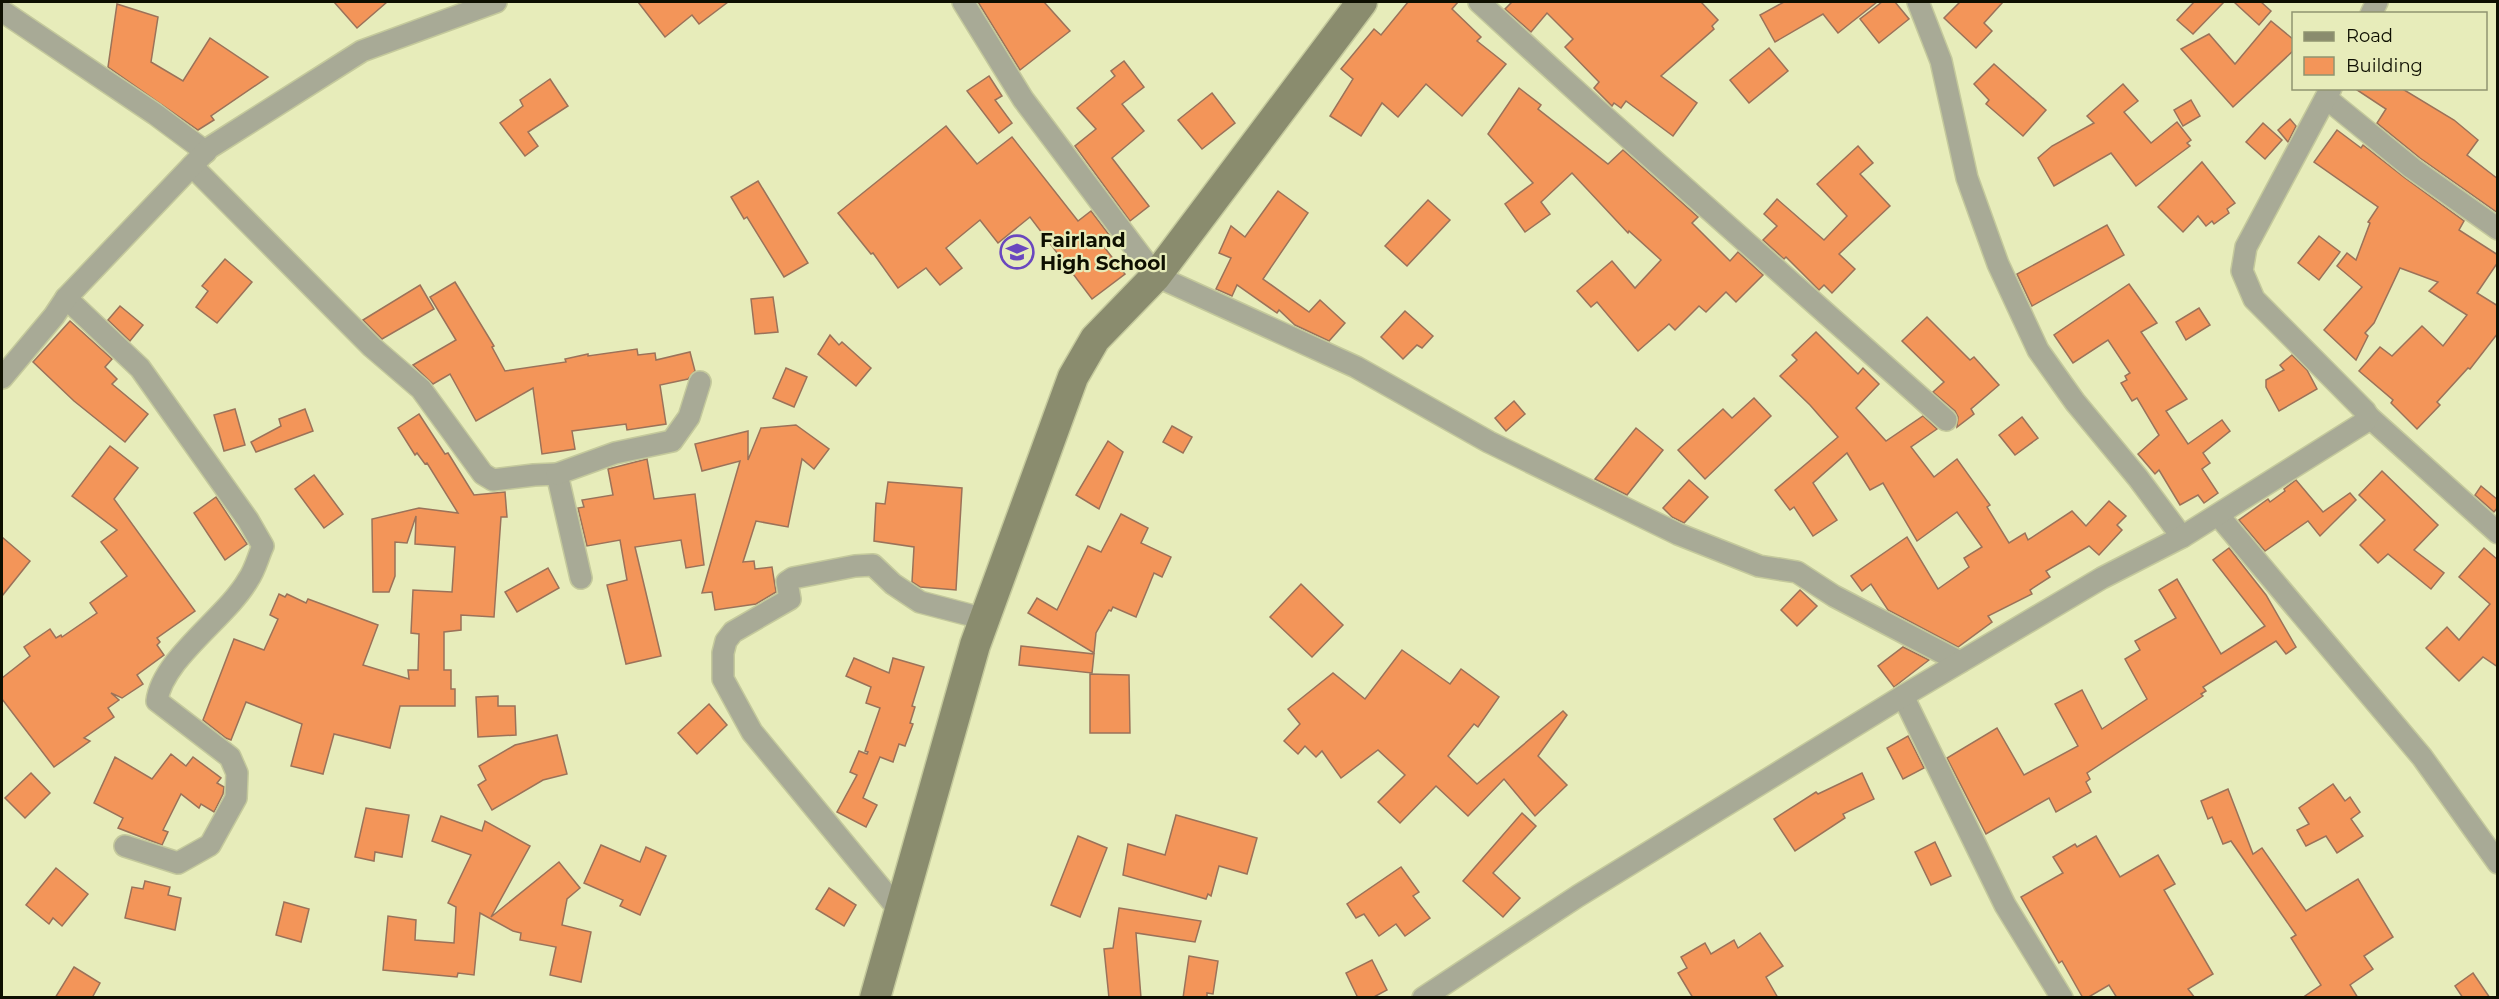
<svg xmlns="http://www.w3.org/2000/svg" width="2499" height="999" viewBox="0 0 2499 999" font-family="Montserrat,sans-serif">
<rect width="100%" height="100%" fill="#e7ecba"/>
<g fill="#f39559" stroke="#9b7259" stroke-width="1.5">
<polygon points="334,2 387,2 357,28"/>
<polygon points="638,2 728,2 699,24 692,15 665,37"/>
<polygon points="978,2 1044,2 1070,31 1020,70"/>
<polygon points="1408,2 1458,2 1452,9 1481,37 1477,41 1506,64 1462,116 1426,84 1398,117 1382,103 1361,136 1330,116 1353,79 1341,69 1374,29 1381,35"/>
<polygon points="1512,2 1701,2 1718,20 1712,26 1714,29 1661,76 1697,103 1673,136 1626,101 1621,108 1614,103 1612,106 1594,88 1599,82 1565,47 1573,39 1547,13 1531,32 1505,9"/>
<polygon points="1784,2 1877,2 1838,33 1823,14 1775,42 1760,15"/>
<polygon points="1882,2 1895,2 1909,19 1879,43 1860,19"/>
<polygon points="1960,2 2003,2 1984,23 1992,31 1976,48 1944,18"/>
<polygon points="2194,2 2224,2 2193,34 2177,20"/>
<polygon points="2234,2 2261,2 2271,11 2259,25"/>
<polygon points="117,4 158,17 151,62 183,81 210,38 268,77 211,116 214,120 198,130 108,67"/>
<polygon points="2271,21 2294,40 2294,50 2233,107 2181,49 2209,34 2235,64"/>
<polygon points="1769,48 1788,71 1749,103 1730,80"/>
<polygon points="1124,61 1144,87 1122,104 1144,131 1112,158 1149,206 1130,221 1075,146 1096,129 1077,108 1115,76 1111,71"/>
<polygon points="1994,64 2046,110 2023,136 1986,104 1989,100 1974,84"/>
<polygon points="989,76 1002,96 995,100 1012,123 999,133 967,91"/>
<polygon points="550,79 568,106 528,132 538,146 525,156 500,123 523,106 520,100"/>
<polygon points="2123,84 2138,101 2124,112 2151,143 2177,122 2191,140 2187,143 2190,146 2136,186 2111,153 2054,186 2038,158 2052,146 2094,123 2087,116"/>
<polygon points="1519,88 1541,105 1538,109 1608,164 1623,150 1698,217 1692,223 1730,261 1738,252 1763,275 1736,302 1726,292 1706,312 1699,306 1675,330 1669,324 1638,351 1597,302 1591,307 1577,291 1612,261 1635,288 1661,260 1629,231 1628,233 1572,173 1541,202 1550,214 1525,232 1505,204 1533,183 1488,134"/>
<polygon points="2354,88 2401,88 2454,120 2478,140 2467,155 2498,179 2498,213 2420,158 2377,123 2386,109"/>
<polygon points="1212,93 1235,123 1202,149 1178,120"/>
<polygon points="2191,100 2200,116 2183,126 2174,110"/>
<polygon points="2290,119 2296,126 2288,142 2278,130"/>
<polygon points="2263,123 2282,140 2265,159 2246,142"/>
<polygon points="946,126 977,164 1012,137 1078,221 1091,211 1110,236 1101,243 1125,274 1092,299 1030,217 998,243 980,220 946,248 962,268 940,285 926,268 898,288 873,253 871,254 838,213"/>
<polygon points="2337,130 2361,148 2363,145 2405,178 2464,221 2459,230 2498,255 2498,262 2477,293 2498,306 2498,333 2470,369 2468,368 2437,402 2440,405 2417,429 2391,403 2393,400 2359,371 2380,347 2392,356 2422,326 2443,346 2467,315 2429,291 2438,282 2400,268 2374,323 2365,333 2368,336 2356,360 2324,330 2362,287 2337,266 2347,253 2356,260 2370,223 2368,222 2378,207 2314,162"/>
<polygon points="1858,146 1873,163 1860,174 1890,206 1839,254 1855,269 1832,293 1824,285 1819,290 1786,257 1784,259 1763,240 1777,226 1764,214 1777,199 1824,240 1847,216 1817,184"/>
<polygon points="2202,162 2235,203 2227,209 2229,213 2214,224 2212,221 2206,226 2198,216 2183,232 2158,207"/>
<polygon points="758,181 808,263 784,277 747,217 744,219 731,197"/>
<polygon points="1278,191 1308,213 1263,279 1309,312 1320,300 1345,323 1329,341 1295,325 1279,310 1277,313 1237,285 1232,296 1216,289 1231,258 1219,253 1231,226 1245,237"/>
<polygon points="1428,200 1450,220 1407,266 1385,246"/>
<polygon points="2107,225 2124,255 2032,306 2017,274"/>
<polygon points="2319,236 2340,252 2319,280 2298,263"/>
<polygon points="225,259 252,282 217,323 196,307 208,291 202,286"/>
<polygon points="455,282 494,346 492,347 505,371 566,362 565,359 588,354 588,356 637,349 638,355 655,353 656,360 690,352 695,371 688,379 660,385 666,424 627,430 626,424 572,431 575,449 542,454 533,388 476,421 450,374 433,384 413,365 456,340 430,297"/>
<polygon points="2129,284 2157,323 2141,332 2187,399 2166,411 2188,444 2222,420 2230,431 2203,453 2210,463 2202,469 2218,493 2204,503 2198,495 2180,505 2159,470 2155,474 2138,454 2159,435 2137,398 2132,401 2121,383 2127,380 2125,376 2130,373 2108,340 2073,363 2054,335"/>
<polygon points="420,285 434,309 382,339 363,320"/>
<polygon points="773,297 778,332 755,334 751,299"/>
<polygon points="120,306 143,325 130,341 108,320"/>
<polygon points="2199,308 2210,325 2186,340 2176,322"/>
<polygon points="1405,311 1433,336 1422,348 1417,345 1403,359 1381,337"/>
<polygon points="1927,317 1970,360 1974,357 1999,385 1971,409 1974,414 1957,427 1958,417 1955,411 1933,392 1944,382 1902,341"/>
<polygon points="70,321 112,359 105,367 117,379 112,384 148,414 125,442 74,401 33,362"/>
<polygon points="1816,332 1858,374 1863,368 1879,384 1856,408 1886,441 1923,416 1937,429 1911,447 1934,477 1957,459 1990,505 1987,507 2009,543 2025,533 2028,540 2072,511 2086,526 2109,501 2126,516 2117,525 2122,530 2099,555 2089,546 2046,571 2050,577 2030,590 2032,594 1988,616 1992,622 1958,647 1888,610 1871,584 1862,591 1851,576 1907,537 1938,589 1969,567 1964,558 1982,547 1957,512 1917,541 1883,483 1870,490 1847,453 1813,483 1837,520 1813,536 1794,507 1790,510 1775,490 1838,437 1810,405 1780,376 1797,360 1792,355"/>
<polygon points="830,335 839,345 842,342 871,368 856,386 818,354"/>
<polygon points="2292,355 2307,370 2317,389 2279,411 2266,387 2266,380 2284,370 2280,365"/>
<polygon points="786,368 807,377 794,407 773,398"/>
<polygon points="1754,398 1771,416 1705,479 1678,450 1723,409 1732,418"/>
<polygon points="1514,401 1525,414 1506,431 1495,418"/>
<polygon points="235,409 245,445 224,451 214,415"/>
<polygon points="305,409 313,431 256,452 251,442 281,426 279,419"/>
<polygon points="419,414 445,454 448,453 474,495 505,492 507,517 501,517 494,617 461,615 461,630 444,632 444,670 451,670 451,689 455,689 455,706 400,706 390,748 334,734 323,774 291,766 302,724 246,702 231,740 226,738 203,720 234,639 264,650 278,619 270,615 279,594 285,597 287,594 306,603 308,599 378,625 363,665 409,679 408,670 418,670 419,634 411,633 413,590 452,592 455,547 415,544 416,516 407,543 395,542 395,576 389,592 373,592 372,519 419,508 458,513 427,463 425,464 417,453 415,455 398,428"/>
<polygon points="2022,417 2038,438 2015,455 1999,435"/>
<polygon points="796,425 829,449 814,469 802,459 788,527 756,521 743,562 754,561 755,569 772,567 776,592 756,604 715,610 712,592 702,593 740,461 702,471 695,444 748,431 748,460 761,428"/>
<polygon points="1172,426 1192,437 1183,453 1163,442"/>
<polygon points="1636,428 1663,450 1627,495 1595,479"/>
<polygon points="1108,441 1123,452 1099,509 1076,495"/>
<polygon points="110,446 138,468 114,499 195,611 157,638 160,642 157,645 164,655 137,675 143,684 122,698 111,693 119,700 108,708 114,717 84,738 90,741 54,767 2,699 2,678 30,656 24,647 50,629 56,638 61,635 62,637 97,613 90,603 127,576 101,542 117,530 72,496"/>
<polygon points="647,459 654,499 695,494 704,565 686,568 681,540 635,547 661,656 626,664 607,585 627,580 620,540 587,546 578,508 584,507 582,500 613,495 608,469"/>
<polygon points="2382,471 2438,525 2414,550 2444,573 2431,589 2388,554 2378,563 2360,545 2385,520 2359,495"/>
<polygon points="314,475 343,514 324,528 295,489"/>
<polygon points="1689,480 1708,497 1684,523 1672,517 1663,508"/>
<polygon points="2296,480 2323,512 2350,493 2356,500 2320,536 2308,521 2265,551 2239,520 2268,499 2270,502 2285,491 2284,489"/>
<polygon points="888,482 962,488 956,590 920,587 912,582 914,547 874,541 876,503 885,504"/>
<polygon points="2481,486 2498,500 2498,507 2494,512 2475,495"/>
<polygon points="216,497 247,544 225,560 194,513"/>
<polygon points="1121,514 1148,528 1141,543 1171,557 1162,577 1154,573 1136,617 1113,607 1111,611 1109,610 1096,633 1094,653 1028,613 1037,598 1057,610 1088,546 1101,552"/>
<polygon points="2,537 30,561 2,596"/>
<polygon points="2229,548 2266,595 2296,647 2286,654 2276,641 2203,687 2206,691 2201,694 2203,696 2087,773 2090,779 2086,782 2091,792 2056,812 2049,798 1986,834 1947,758 1997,728 2024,775 2078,746 2055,704 2082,690 2102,729 2147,699 2125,659 2140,650 2135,641 2176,618 2159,590 2177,579 2221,654 2265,626 2213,560"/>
<polygon points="2484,548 2498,560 2498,667 2483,657 2459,681 2426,648 2447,627 2459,640 2490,604 2459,577"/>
<polygon points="548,568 559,588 517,612 505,592"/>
<polygon points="1301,584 1343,625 1312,657 1270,617"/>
<polygon points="1800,590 1817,606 1797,626 1781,610"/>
<polygon points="1021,646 1094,654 1092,673 1019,665"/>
<polygon points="1903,647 1929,660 1894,687 1878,666"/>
<polygon points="1402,650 1450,684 1461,669 1499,697 1478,727 1474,724 1448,756 1477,784 1563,711 1567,715 1538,756 1567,785 1535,816 1504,779 1468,816 1436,786 1400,823 1378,802 1405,775 1378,750 1341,778 1322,751 1316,757 1305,746 1298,754 1284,741 1300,724 1288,709 1333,673 1365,699"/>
<polygon points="854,658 889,673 893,658 924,667 912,706 915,707 910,723 913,724 905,746 899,744 893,762 880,757 863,798 877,805 866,827 837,812 857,775 850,772 859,751 867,754 868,752 865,751 880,708 866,703 871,687 846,676"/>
<polygon points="1090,674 1129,675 1130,733 1090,733"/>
<polygon points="498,696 498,706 515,706 516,735 478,737 476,697"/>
<polygon points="709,704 727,725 697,754 678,733"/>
<polygon points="557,735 567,774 543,780 492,810 478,785 486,780 479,766 515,745"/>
<polygon points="1908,736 1924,768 1903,779 1887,748"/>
<polygon points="171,754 186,766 193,757 221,778 217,783 224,787 223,794 214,812 201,804 199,808 181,794 163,830 168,832 162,845 118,828 123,818 94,803 115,757 152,779"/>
<polygon points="31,773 50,793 25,818 5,798"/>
<polygon points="1862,773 1874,799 1843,814 1845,818 1795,851 1774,819 1816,792 1818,794"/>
<polygon points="2333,784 2345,801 2350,797 2360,812 2351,819 2363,836 2337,853 2326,836 2306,846 2297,830 2309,824 2299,808"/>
<polygon points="2228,789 2253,854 2262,848 2306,911 2358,879 2393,937 2364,956 2373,969 2350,985 2358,998 2302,998 2321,985 2291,938 2296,935 2231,841 2223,844 2212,817 2208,819 2201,801"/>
<polygon points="366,808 409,815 402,857 375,852 374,861 355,857"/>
<polygon points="1522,813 1536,826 1493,873 1520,898 1503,917 1463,881"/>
<polygon points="1176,815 1257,838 1247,874 1219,866 1211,896 1208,894 1206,899 1123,875 1128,844 1165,855"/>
<polygon points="441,816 482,831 485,821 530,846 491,917 559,862 580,888 567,899 562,925 591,932 581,982 550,975 556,947 520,940 521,933 513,931 480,913 474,975 458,973 457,977 383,970 388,916 416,920 415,940 454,943 456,907 448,903 471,855 432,841"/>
<polygon points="1078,836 1107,848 1080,917 1051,905"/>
<polygon points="2096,836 2120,877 2158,855 2175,884 2164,890 2213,974 2188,989 2195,998 2117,998 2109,985 2087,998 2083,998 2062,961 2059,963 2021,897 2063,873 2053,857 2075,844 2077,847"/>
<polygon points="1935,842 1951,876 1931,885 1915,852"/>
<polygon points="601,845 640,862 646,847 666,856 640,915 620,906 623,900 584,883"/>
<polygon points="1401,867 1419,892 1413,896 1430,918 1405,936 1396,924 1379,936 1364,914 1356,918 1347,904"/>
<polygon points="56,868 88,894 62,926 53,918 49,924 26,905"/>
<polygon points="145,881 170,887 168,895 181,898 175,930 125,918 132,887 143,889"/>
<polygon points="829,888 856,905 844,926 816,909"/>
<polygon points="284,902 309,909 301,942 276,935"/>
<polygon points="1119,908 1201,921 1195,942 1136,933 1141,998 1109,998 1104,949 1113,948"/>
<polygon points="1760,933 1783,966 1766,977 1778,998 1693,998 1678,973 1687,968 1681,957 1705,943 1711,954 1734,940 1738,948"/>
<polygon points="1189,956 1218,961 1213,994 1207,993 1207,998 1183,998"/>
<polygon points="1372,960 1387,990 1372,998 1358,998 1346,973"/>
<polygon points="74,967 100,983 92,998 55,998"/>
<polygon points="2473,973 2490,998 2463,998 2455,986"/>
</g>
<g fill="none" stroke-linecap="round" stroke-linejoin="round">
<g stroke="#c4c99c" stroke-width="24">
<g id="street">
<polyline points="963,2 1023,99 1156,276 1356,367 1489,442 1678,534 1759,566 1797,572 1834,596 1960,662"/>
<polyline points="1479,2 1595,108 1946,420"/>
<polyline points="1918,2 1941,61 1967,178 1998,264 2038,350 2075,402 2138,478 2182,537"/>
<polyline points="2,11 155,114 206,152"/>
<polyline points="2371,14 2377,2"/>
<polyline points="2326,98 2412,168 2498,229"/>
<polyline points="192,166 372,347 421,389 483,474 493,480 534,475 557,474 581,578"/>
<path d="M66 298 140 368 248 520 263 546C258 557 255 570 248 580 227 617 162 659 157 701L230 757 237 773 236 798 210 845 178 863 125 846"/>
<polyline points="2,378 54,316 66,298 209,148 362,51 496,2"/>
<polyline points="2368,416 2498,533"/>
<polyline points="557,474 615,453 672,441 689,417 700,382"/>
<polyline points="2218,515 2422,757 2498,863"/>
<polyline points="1903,696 2005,905 2062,998"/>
<polyline points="899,910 752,732 723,679 723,653 726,641 733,632 790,599 787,582 793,578 855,566 873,565 893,584 920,602 985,619"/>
<polyline points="1423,998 1578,896 1903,696 2102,578 2182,537 2365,422 2368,416 2365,411 2254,299 2242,271 2246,247 2331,88"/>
</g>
</g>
<g stroke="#c4c99c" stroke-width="33">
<polyline id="secondary" points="875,998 975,645 1073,377 1095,339 1156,276 1362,2"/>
</g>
<use href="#street" stroke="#a8aa96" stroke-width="21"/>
<use href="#secondary" stroke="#8a8c6e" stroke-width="30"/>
</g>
<defs>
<g id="school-ring" transform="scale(1.725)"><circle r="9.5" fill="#e7ecba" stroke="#6a47bf" stroke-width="1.5"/><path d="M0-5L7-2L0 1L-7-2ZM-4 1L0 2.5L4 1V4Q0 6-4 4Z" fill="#6a47bf"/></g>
</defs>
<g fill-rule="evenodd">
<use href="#school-ring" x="1017" y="252"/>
</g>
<g text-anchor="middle" stroke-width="4.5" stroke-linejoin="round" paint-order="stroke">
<g font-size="20" font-weight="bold" fill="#0e0f01" stroke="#e7ecba" text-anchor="start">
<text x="1040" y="247">Fairland<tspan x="1040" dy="23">High School</tspan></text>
</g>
</g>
<rect width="2499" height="999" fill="none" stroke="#0e0f01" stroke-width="6"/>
<rect x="2292" y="12" width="195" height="78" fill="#e7ecba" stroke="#909470" stroke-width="1.5"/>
<rect x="2304" y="32" width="30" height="9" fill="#8a8c6e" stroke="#909470" stroke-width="1.5"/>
<text x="2346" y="42" font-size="18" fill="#0e0f01">Road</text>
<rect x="2304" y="57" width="30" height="18" fill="#f39559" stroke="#909470" stroke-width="1.5"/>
<text x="2346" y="72" font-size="18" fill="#0e0f01">Building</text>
</svg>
